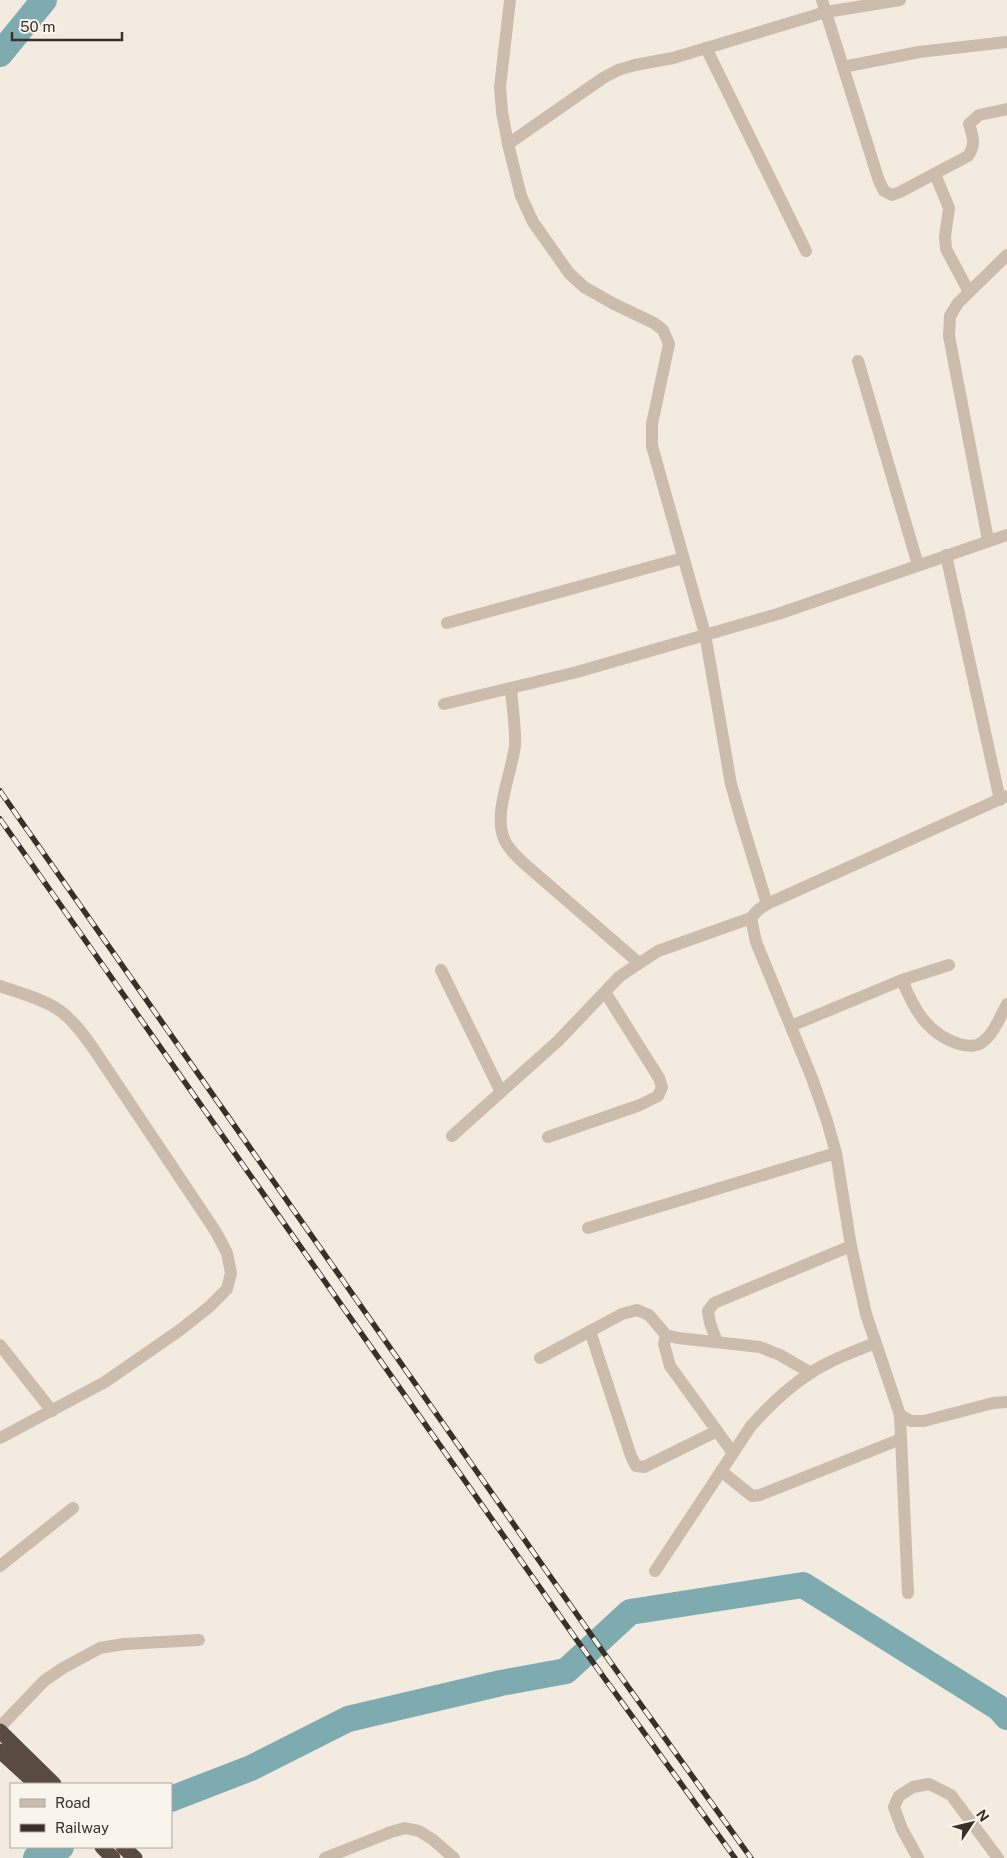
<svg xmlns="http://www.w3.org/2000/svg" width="1007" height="1858" viewBox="0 0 1007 1858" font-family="'Public Sans',sans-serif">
<rect width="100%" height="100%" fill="#f3ebdf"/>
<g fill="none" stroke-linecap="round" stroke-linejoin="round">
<g stroke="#7eabb0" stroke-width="26">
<polyline points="0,54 44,0"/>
<polyline points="171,1799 251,1768 348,1719 501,1683 566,1671 630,1612 803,1585 999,1708 1007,1717"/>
<polyline points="36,1858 61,1847"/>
</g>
<g stroke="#ccbcab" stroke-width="12">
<polyline points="510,0 500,87 502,112 508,144 521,196 533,222 569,273 584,287 614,304 654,323 663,330 669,344 652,424 652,446 705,634 731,784 741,819 767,904"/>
<path d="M822 0 879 181 884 191 892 195 900 192 968 156C976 145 973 136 969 124L979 115 1007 109"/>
<polyline points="706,48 806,251"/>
<polyline points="843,67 919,52 1007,42"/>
<polyline points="508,144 603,78 618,70 635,65 673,58 826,12 900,0"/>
<polyline points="935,174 949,208 945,237 946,249 969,292"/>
<polyline points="858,361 918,565"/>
<polyline points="988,540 949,336 950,316 958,303 1007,255"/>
<polyline points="946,555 1000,800"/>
<polyline points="447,623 683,558"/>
<path d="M511 688C512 706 516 728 515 745 512 774 491 817 506 843 512 853 519 859 527 866L639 963"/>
<polyline points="444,704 577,672 778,614 1007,535"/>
<polyline points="1007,796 767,904 758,910 751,918 756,942 812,1078 827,1121 836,1153 851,1246 866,1314 900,1415 911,1421 924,1421 993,1403 1007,1402"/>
<polyline points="441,970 501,1092"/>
<path d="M902 980C914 1009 927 1034 959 1044 966 1046 975 1047 981 1043 994 1034 1000 1017 1007 1004"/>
<path d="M0 986C19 993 41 998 59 1010 73 1020 83 1034 93 1048L216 1232 227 1253 231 1273 227 1289 209 1307 180 1330 105 1382 0 1438"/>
<polyline points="791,1026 902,980 949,965"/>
<polyline points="452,1136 558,1041 620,976 658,951 751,918"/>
<polyline points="548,1137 640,1105 658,1096 662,1087 659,1078 605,992"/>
<polyline points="588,1228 836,1153"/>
<polyline points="590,1331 631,1456 636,1466 644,1467 717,1431"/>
<polyline points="666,1335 664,1344 670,1366 733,1453"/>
<polyline points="717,1342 710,1323 708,1311 714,1303 851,1246"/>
<polyline points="0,1345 52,1411"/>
<polyline points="540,1358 622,1314 637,1310 649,1315 666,1335 678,1338 760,1347 780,1355 811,1373"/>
<polyline points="900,1415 908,1593"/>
<polyline points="721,1471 752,1496 760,1495 901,1439"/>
<polyline points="0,1566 73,1508"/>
<path d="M655 1571 751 1426C774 1400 800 1376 832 1361 846 1354 861 1349 875 1343"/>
<polyline points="0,1727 44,1681 63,1668 100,1648 124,1644 199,1640"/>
<polyline points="325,1858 391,1832 405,1828 419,1831 432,1839 454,1858"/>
<polyline points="918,1858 902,1829 894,1807 899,1796 913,1787 929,1784 951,1795 998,1858"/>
</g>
<g stroke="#5a4b41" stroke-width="15">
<polyline points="0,1731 54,1784"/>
<polyline points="0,1751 36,1784"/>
<polyline points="102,1847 113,1858"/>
<polyline points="123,1847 135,1858"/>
</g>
<g stroke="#39302a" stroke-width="5.5">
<g id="rail">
<polyline points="0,791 606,1656 751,1858"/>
<polyline points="0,819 576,1639 735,1858"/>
</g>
</g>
<use href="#rail" stroke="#faf5ec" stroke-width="4" stroke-dasharray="11" stroke-linecap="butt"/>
</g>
<rect x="10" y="1783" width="162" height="65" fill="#faf5ec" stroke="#ada69e"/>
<rect x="20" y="1799" width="25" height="8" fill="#ccbcab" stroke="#ada69e"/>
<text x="55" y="1808" font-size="15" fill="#39302a">Road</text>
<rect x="20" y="1824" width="25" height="8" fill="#39302a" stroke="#ada69e"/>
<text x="55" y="1833" font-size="15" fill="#39302a">Railway</text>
<g transform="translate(972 1823) rotate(55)" stroke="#faf5ec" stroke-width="4" paint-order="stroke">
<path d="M0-4L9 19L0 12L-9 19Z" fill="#39302a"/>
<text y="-8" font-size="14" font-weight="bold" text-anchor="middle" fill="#39302a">N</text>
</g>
<path d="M12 32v8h110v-8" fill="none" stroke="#39302a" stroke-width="2.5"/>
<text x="20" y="32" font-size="15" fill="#39302a" stroke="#faf5ec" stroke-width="4" paint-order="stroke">50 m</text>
</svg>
